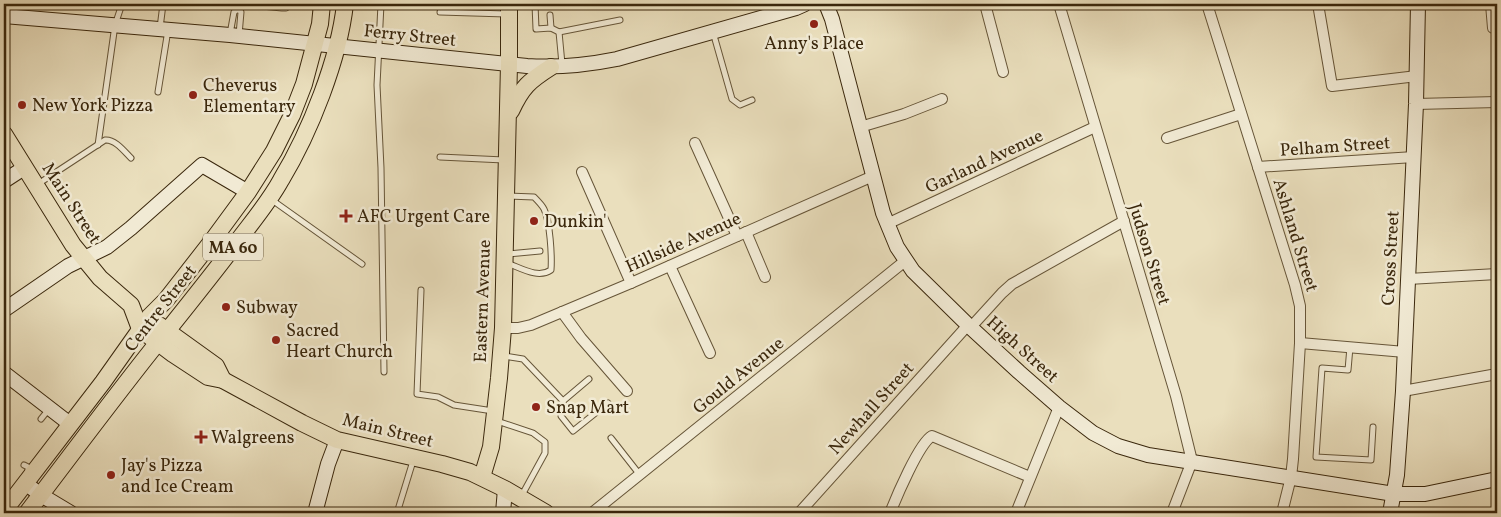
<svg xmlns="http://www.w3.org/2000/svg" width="1501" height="517" viewBox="0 0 1501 517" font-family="Vollkorn,serif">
<rect width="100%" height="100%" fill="#eadfbd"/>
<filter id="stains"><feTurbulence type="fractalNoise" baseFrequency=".004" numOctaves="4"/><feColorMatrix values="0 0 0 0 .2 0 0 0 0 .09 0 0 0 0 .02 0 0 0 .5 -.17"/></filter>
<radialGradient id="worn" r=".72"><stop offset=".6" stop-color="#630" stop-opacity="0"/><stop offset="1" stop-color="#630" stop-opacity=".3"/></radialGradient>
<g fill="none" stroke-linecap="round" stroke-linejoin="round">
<g stroke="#665538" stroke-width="7">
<g id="lane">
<polyline points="238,4 238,9 241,12 239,35"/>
<polyline points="243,4 282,8 286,8 291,4"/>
<polyline points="381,4 377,85 381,168 384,372"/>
<polyline points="535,4 536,29 551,28 559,32 620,20"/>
<polyline points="550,4 550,6"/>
<polyline points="440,12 506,14"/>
<polyline points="550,15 551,28"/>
<polyline points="160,28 163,4"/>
<polyline points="559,32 562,64"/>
<polyline points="713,32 732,99 740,105 752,100"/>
<polyline points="230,34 234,12 238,9"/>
<polyline points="158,92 168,30"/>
<polyline points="98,145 115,25 122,4"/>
<polyline points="440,157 504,160"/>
<path d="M38 184 105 140C115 139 124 151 131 158"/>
<polyline points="272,200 362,264"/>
<polyline points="508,254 540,251"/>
<path d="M507 263C521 268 538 279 551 270 552 256 550 221 544 209 542 205 538 201 534 197L507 196"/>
<polyline points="421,290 417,394 438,397 454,405 493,411"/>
<polyline points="1350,347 1348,370 1322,368 1316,457 1371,460 1373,427"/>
<polyline points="504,356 523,359 563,401 561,416 573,431 608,403"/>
<polyline points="563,401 589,379"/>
<polyline points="41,419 49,409"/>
<polyline points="497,421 533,433 545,442 545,453 522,495"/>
<polyline points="611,438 640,475"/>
<polyline points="24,465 28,467 28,473"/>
<polyline points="397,513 413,461"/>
</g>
</g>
<g stroke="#665538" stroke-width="12">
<g id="street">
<polyline points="985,4 1003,72"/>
<polyline points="1059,4 1176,396 1192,461 1172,513"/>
<polyline points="1207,4 1295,285 1300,306 1300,343 1293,459 1291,477 1282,513"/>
<polyline points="1318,4 1332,86 1417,76"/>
<polyline points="1491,4 1493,28"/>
<polyline points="1416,104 1497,102"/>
<polyline points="860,127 904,114 942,99"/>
<polyline points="1167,138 1241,114"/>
<polyline points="695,143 737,236"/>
<polyline points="1258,167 1414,157"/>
<polyline points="582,172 631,283"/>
<polyline points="887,224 1095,127"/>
<polyline points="746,232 765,277"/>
<polyline points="670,266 710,353"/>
<polyline points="1408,279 1497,274"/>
<polyline points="562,312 581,338 627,391"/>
<polyline points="971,327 1002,293 1012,284 1124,221"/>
<polyline points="503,328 518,328 531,325 631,283 873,176"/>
<polyline points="1300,343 1405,352"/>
<polyline points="1403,391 1497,374"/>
<polyline points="592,513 905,261"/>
<polyline points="799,513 968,325"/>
<path d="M890 513C896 498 919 443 932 436L1030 477"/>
<polyline points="1016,513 1059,407"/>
</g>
</g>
<g stroke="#3a270c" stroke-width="16">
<g id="secondary">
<polyline points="826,4 832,19 883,213 897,247 913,271 968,325 1019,372 1059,407 1093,433 1118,446 1148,455 1394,494 1425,494 1497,479"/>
<path d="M4 16 230 35 527 66C558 68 587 65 617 59L796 8 805 4"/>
<polyline points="4,181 24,168"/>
<polyline points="4,310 68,266 107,247 131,228 202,165 248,192"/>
<polyline points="4,373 70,424"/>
<polyline points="25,483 41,495 71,513"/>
<polyline points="315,513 328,464 337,440"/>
<polyline points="503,513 505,489"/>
<polyline points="1390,513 1397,475 1403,391 1416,104 1418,4"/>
</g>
</g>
<g stroke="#3a270c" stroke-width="18">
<g id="primary">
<path d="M511 111C522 87 529 81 551 67"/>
<polyline points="4,134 73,245 100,278 131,305 140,329 173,354 208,377 223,380 302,423 337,440 442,464 470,472 505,489 546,513"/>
<polyline points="159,325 216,366 223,380"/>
<polyline points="482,477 491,447 499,378 503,328 509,64 509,4"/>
<polyline points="4,511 103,382 149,317 166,300 212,241 248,192 274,151 292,115 304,84 320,24 322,4"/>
<path d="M27 513C68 459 109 404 151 351 180 315 209 279 237 242 252 222 269 202 281 180 310 132 339 59 345 4"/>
</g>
</g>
<use href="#lane" stroke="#f1ead4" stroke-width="5"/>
<use href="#street" stroke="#f1ead4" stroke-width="10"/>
<use href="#secondary" stroke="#f1ead4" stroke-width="14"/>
<use href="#primary" stroke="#eadfbd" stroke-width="16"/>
</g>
<g fill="#8f2418" stroke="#f1ead4" stroke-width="2">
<circle cx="814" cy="24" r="5"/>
<circle cx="193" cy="95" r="5"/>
<circle cx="22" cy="105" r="5"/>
<path d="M343.5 208.5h5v5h5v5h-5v5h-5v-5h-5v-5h5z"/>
<circle cx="534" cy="221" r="5"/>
<circle cx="226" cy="307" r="5"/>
<circle cx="276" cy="340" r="5"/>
<circle cx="536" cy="407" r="5"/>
<path d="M198.5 429.5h5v5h5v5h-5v5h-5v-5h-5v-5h5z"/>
<circle cx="111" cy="475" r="5"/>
</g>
<g text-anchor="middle" stroke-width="5" stroke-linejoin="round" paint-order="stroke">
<rect fill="#f1ead4" stroke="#716248" stroke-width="1" x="203" y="233.5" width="60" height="27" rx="4"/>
<g font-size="16" font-weight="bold" fill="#3a270c">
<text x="233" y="253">MA 60</text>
</g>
<g font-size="18" fill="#3a270c" stroke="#f1ead4">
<text transform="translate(410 35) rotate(6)" y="6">Ferry Street</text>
<text transform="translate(1335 146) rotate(-4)" y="6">Pelham Street</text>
<text transform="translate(984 161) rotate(-25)" y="6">Garland Avenue</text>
<text transform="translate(72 203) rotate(57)" y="6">Main Street</text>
<text transform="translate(1296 235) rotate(73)" y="6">Ashland Street</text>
<text transform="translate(683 242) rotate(-24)" y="6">Hillside Avenue</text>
<text transform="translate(1150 254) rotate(73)" y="6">Judson Street</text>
<text transform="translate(1390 258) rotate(-87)" y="6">Cross Street</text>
<text transform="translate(482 301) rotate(-88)" y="6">Eastern Avenue</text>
<text transform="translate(160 308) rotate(-52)" y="6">Centre Street</text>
<text transform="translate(1023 349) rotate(42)" y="6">High Street</text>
<text transform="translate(738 375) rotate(-39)" y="6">Gould Avenue</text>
<text transform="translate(871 408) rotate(-48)" y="6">Newhall Street</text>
<text transform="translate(388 430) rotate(14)" y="6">Main Street</text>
</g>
<g font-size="18" fill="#3a270c" stroke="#f1ead4" text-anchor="start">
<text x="814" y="49" text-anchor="middle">Anny's Place</text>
<text x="203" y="91">Cheverus<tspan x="203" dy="21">Elementary</tspan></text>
<text x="32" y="111">New York Pizza</text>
<text x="357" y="222">AFC Urgent Care</text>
<text x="544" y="227">Dunkin'</text>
<text x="236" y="313">Subway</text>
<text x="286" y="336">Sacred<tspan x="286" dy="21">Heart Church</tspan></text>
<text x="546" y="413">Snap Mart</text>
<text x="211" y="443">Walgreens</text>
<text x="121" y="471">Jay's Pizza<tspan x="121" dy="21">and Ice Cream</tspan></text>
</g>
</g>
<rect width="1501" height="517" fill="none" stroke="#eadfbd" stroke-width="20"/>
<rect x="5" y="5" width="1491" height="507" fill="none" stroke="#3a270c" stroke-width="2.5"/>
<rect x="10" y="10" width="1481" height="497" fill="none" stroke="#3a270c"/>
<rect width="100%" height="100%" filter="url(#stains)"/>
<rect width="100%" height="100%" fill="url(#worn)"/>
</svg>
